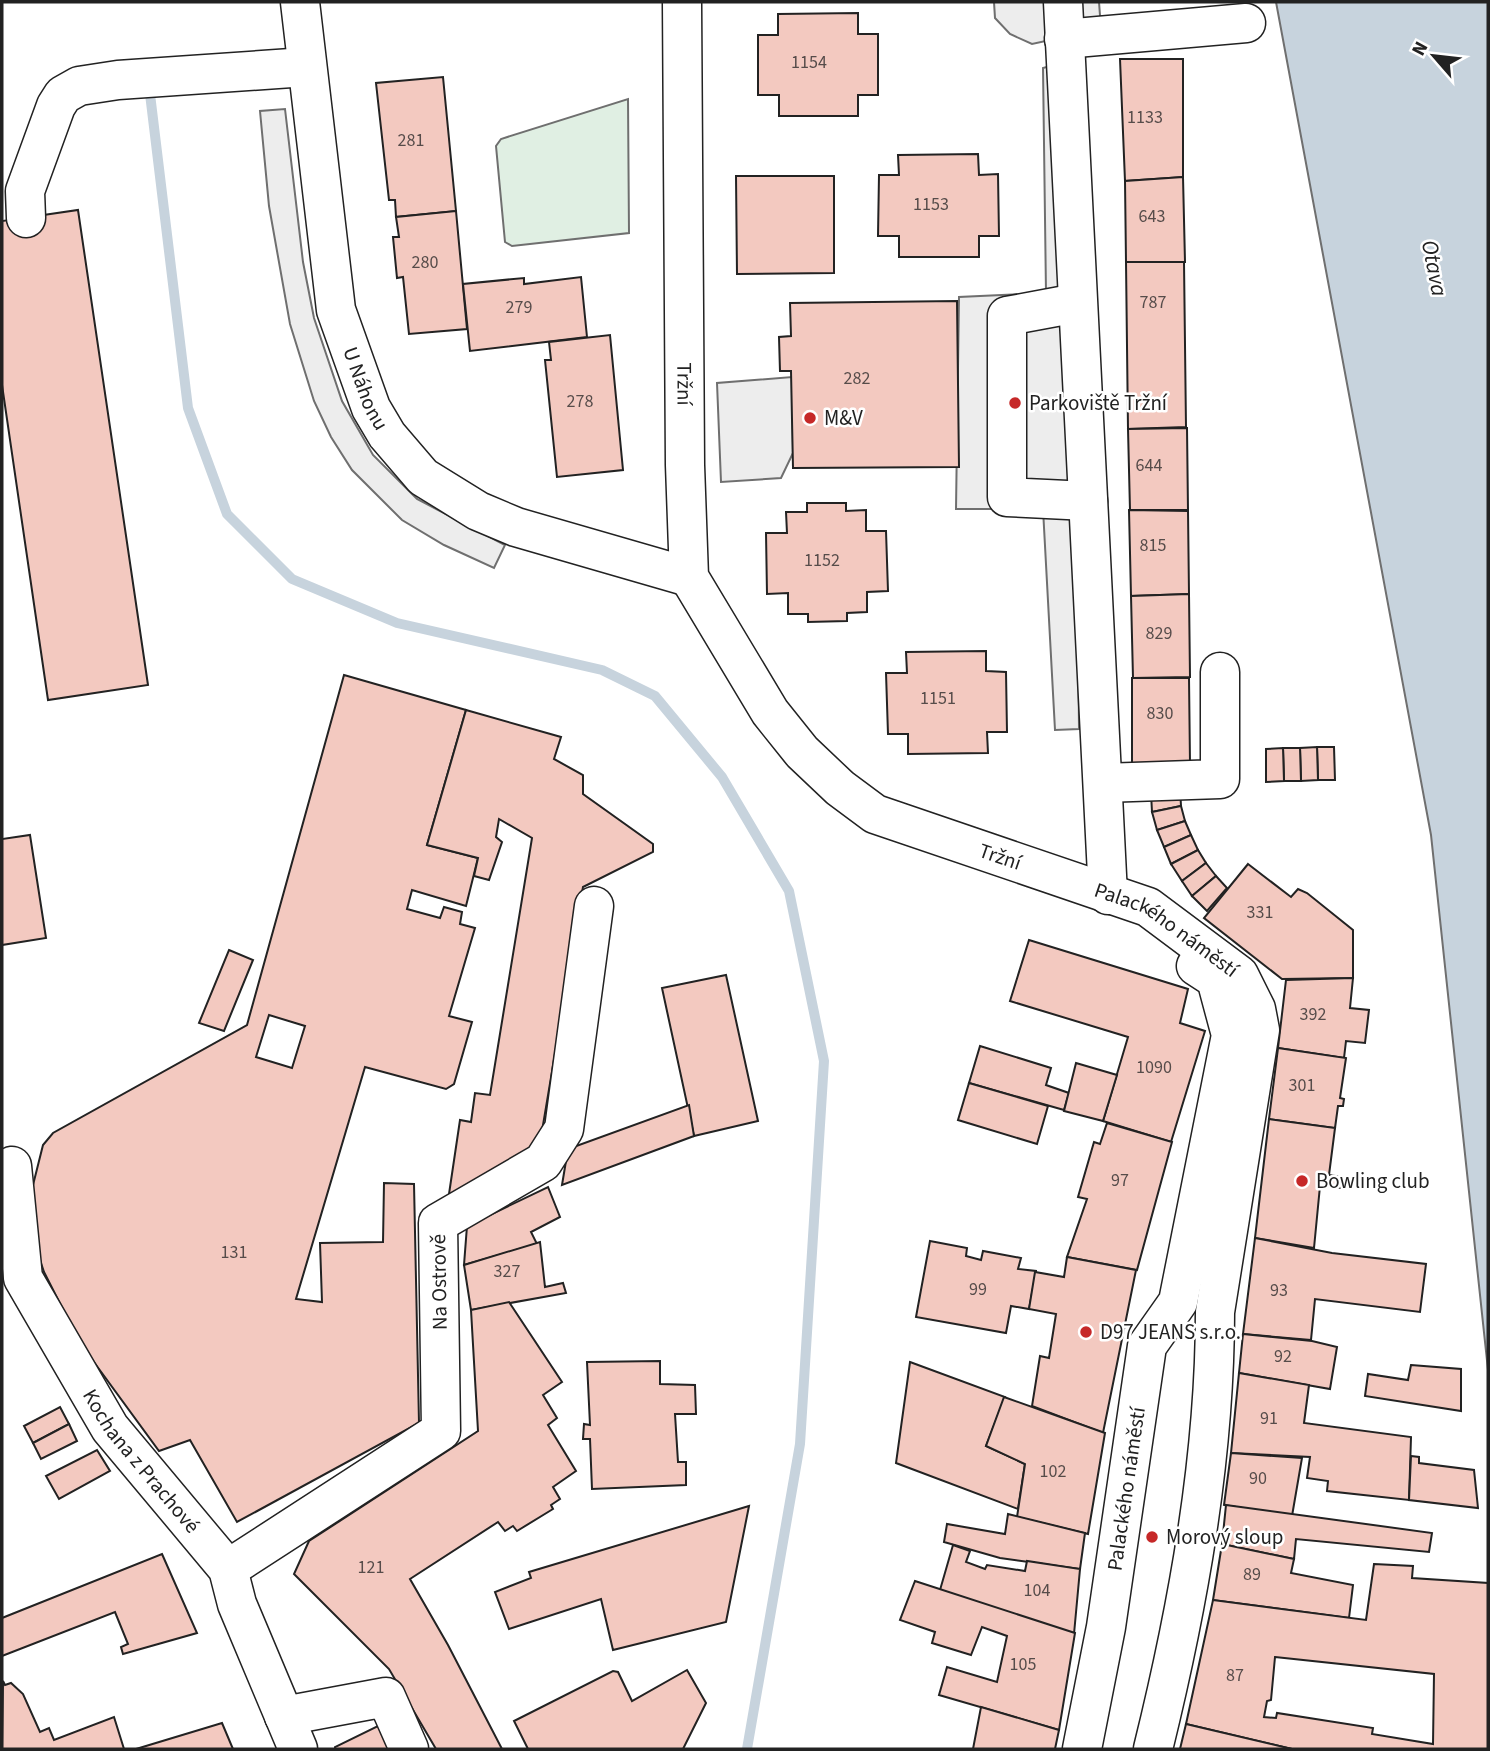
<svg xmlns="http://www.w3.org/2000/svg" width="1490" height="1751" viewBox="0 0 1490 1751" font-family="'Source Sans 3',sans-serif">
<rect width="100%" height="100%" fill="#fff"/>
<polygon fill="#e0efe3" stroke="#6f6f6f" stroke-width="2" points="628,99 629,233 512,246 505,242 496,146 501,139"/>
<g fill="#ededed" stroke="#6f6f6f" stroke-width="2">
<polygon points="994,2 1099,2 1101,29 1032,44 1010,34 995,18"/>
<polygon points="1061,63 1077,521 1079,729 1055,730 1043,509 956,509 959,297 1046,293 1043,68"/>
<polygon points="285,109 303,262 314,318 342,401 373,455 417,499 505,545 494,568 444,545 402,520 352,470 331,437 314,401 290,324 269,206 260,111"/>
<polygon points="792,377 793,453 781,478 721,482 717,383"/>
</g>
<polygon fill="#c7d3dd" stroke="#6f6f6f" stroke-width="2" points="1276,2 1488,2 1488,1370 1431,835"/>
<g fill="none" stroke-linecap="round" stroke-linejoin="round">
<polyline stroke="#c7d3dd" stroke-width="10" points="150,94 188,408 227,514 292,579 397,623 602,670 655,696 722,777 789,891 824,1061 800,1444 747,1749"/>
</g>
<g fill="#f3c9c0" stroke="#222" stroke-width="2" fill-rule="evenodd">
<polygon points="858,13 858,34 878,34 878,95 858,95 858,116 779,116 779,95 758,95 758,35 778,35 778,14"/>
<polygon points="1120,59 1183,59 1183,177 1125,181"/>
<polygon points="443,77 456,211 396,217 395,200 389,200 376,83"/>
<polygon points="978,154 979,175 998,174 999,236 979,236 979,257 899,257 899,236 878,236 879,175 899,175 898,155"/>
<polygon points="736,176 834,176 834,273 737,274"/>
<polygon points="1183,177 1185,262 1126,262 1125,181"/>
<polygon points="78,210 148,685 48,700 2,385 2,221"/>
<polygon points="456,211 467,329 409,334 403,277 397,278 393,237 399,237 396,217"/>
<polygon points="1126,262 1184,262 1186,427 1128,429"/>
<polygon points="581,277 587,337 470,351 463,284 524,278 524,284"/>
<polygon points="957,301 959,467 793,468 791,371 780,371 779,337 791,336 790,303"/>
<polygon points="610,335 623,470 557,477 545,360 551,360 549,342"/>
<polygon points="1187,428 1188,510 1130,510 1128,429"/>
<polygon points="807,503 846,503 846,511 866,510 866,531 886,531 888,591 867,592 867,612 847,613 847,621 808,622 808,614 788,614 788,593 767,594 766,533 787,533 786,512 807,512"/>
<polygon points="1129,510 1188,511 1189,594 1131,596"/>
<polygon points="1189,594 1190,677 1133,678 1131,596"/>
<polygon points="986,651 986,671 1006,672 1007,732 987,732 988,753 908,754 908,734 888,734 886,673 907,673 906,652"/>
<path d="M344 675 466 710 427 845 478 858 466 906 412 890 407 909 440 918 444 907 462 912 460 924 475 928 449 1016 472 1022 454 1084 446 1089 365 1067 296 1299 322 1302 320 1243 383 1242 384 1183 414 1184 419 1423 237 1522 190 1440 159 1451 80 1343 44 1272 34 1242 31 1193 43 1145 53 1133 247 1025ZM269 1015 305 1026 292 1068 256 1057Z"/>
<polygon points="1132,678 1189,678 1190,763 1132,763"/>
<polygon points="466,710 561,737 554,759 583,775 583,794 653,844 653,852 583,887 540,1143 454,1194 449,1194 460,1120 471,1122 475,1093 490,1095 532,838 499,819 496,837 502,842 489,880 474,876 478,858 427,845"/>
<polygon points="1317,747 1334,747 1335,780 1318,780"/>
<polygon points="1317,747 1318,780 1301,781 1300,748"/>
<polygon points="1283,748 1300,748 1301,781 1284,781"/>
<polygon points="1283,748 1284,781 1266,782 1266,749"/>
<polygon points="1180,788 1181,806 1152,812 1151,793"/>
<polygon points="1181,806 1185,821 1157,830 1152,812"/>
<polygon points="1185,821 1191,835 1164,847 1157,830"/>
<polygon points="30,835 46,938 2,945 2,839"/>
<polygon points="1191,835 1198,850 1171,864 1164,847"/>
<polygon points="1198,850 1206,863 1182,881 1171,864"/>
<polygon points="1206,863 1216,876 1192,896 1182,881"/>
<polygon points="1248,864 1291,897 1298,889 1307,893 1353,930 1353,978 1282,979 1204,918"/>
<polygon points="1216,876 1227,888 1207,911 1192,896"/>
<polygon points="1029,940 1188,989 1180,1023 1205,1031 1171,1142 1103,1121 1128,1037 1010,1001"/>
<polygon points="229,950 253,960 224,1031 199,1023"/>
<polygon points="726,975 758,1121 694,1136 662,988"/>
<polygon points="1353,978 1350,1008 1369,1010 1365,1043 1346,1041 1344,1058 1278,1048 1286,980"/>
<polygon points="980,1046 1051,1068 1046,1085 1069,1093 1064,1110 969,1083"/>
<polygon points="1278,1048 1346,1058 1340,1098 1344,1099 1343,1106 1338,1106 1335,1128 1269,1119"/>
<polygon points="1076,1063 1117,1075 1103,1121 1064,1111"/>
<polygon points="969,1083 1048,1106 1037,1144 958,1120"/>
<polygon points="689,1105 694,1136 562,1185 568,1149"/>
<polygon points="1269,1119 1335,1128 1329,1175 1343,1177 1341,1188 1320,1186 1314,1248 1255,1238"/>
<polygon points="1107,1123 1172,1142 1137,1270 1067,1257 1087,1199 1078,1197 1094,1142 1100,1144"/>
<polygon points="548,1187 560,1217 531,1232 537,1244 464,1265 467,1226"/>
<polygon points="1255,1238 1332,1253 1426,1264 1420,1312 1315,1299 1311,1340 1243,1334"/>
<polygon points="930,1241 967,1248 966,1256 981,1260 983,1251 1021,1258 1018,1269 1036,1271 1036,1272 1029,1309 1011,1306 1006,1333 916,1317"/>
<polygon points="540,1242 545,1287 563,1283 566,1293 471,1310 464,1265"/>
<polygon points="1067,1257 1136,1270 1103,1433 1032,1406 1040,1356 1049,1358 1056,1314 1029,1309 1035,1272 1064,1277"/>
<polygon points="509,1302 562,1382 543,1395 557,1418 548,1425 576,1471 553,1487 560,1499 551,1505 553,1509 517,1531 513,1526 505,1531 498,1522 410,1579 448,1645 502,1749 436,1749 389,1669 294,1574 309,1541 478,1431 471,1310"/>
<polygon points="1243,1334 1312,1341 1337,1347 1330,1389 1239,1373"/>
<polygon points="660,1361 660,1384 695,1385 696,1414 675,1414 678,1462 686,1462 686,1485 592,1489 590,1439 583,1439 584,1424 590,1425 587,1362"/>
<polygon points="910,1362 1005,1397 986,1446 1025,1464 1018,1509 896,1463"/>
<polygon points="1411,1365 1461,1369 1461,1411 1365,1396 1368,1374 1408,1380"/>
<polygon points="1239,1373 1309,1385 1304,1423 1411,1437 1409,1500 1327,1491 1328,1481 1307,1478 1310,1457 1231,1453"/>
<polygon points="1004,1397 1105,1433 1088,1534 1017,1517 1025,1464 986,1446"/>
<polygon points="60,1407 69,1424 33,1443 24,1426"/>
<polygon points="69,1424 77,1441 41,1459 33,1443"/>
<polygon points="97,1450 110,1471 59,1499 46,1476"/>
<polygon points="1231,1453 1302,1458 1292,1516 1224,1505"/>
<polygon points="1411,1456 1419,1457 1419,1463 1474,1470 1478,1508 1409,1500"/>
<polygon points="1226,1505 1432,1533 1429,1552 1296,1539 1294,1559 1222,1544"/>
<polygon points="749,1506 726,1622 613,1650 601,1599 509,1629 495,1592 531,1578 529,1572"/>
<polygon points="1008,1514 1085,1533 1080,1569 1000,1558 944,1542 947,1524 1005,1534"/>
<polygon points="1222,1544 1294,1559 1291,1573 1353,1585 1349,1618 1213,1600"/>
<polygon points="953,1545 970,1551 966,1562 985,1569 987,1565 1025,1571 1027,1561 1080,1569 1074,1634 940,1590"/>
<polygon points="162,1554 197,1633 123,1654 121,1647 128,1644 115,1612 2,1656 2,1618"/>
<path d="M1374 1564 1413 1566 1412 1578 1488 1583V1749H1292L1186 1724 1213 1600 1366 1620ZM1275 1657 1434 1674 1433 1744 1372 1734 1373 1728 1277 1713 1276 1718 1264 1717 1267 1701 1271 1700Z"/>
<polygon points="915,1581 1075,1633 1059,1730 939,1695 947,1667 997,1682 1007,1636 982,1627 971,1655 932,1643 935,1632 900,1620"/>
<polygon points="687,1670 706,1703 683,1749 528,1749 514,1721 613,1671 618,1672 632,1701"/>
<polygon points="3,1681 5,1685 11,1683 23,1694 40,1732 49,1728 54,1740 114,1717 124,1749 2,1749"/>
<polygon points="981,1707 1059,1730 1055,1749 973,1749"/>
<polygon points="222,1723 233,1749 136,1749"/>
<polygon points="382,1724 394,1749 335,1749 335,1747"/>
<polygon points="1186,1724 1292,1749 1180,1749"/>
</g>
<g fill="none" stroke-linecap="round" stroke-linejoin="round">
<g stroke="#222" stroke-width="41">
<g id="minor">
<path id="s1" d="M300 2 336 310 371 408 387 435 423 477 478 511 516 527 689 577"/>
<path id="s2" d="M682 2 685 465 689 577 770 712 802 752 840 788 875 814 1148 907 1239 975 1256 1009 1260 1030 1215 1312C1215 1458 1188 1607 1153 1749"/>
<polyline points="1063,2 1108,895"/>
<polyline points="1064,39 1246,23"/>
<polyline points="26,218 25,191 56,106 63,95 79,86 118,80 306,67"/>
<polyline points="1077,303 1007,316 1007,497 1088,501"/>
<polyline points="1103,783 1220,779 1220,672"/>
<path id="s3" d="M12 1166 23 1278 110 1428 228 1569 237 1604 298 1749"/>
<polyline points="228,1569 441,1431 438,1223 543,1162 564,1129 594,906"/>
<polyline points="284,1716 386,1697 409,1749"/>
<path id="s4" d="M1082 1749 1106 1627 1147 1346 1178 1302 1231 1035 1216 979 1196 966"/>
</g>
</g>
<use href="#minor" stroke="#fff" stroke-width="38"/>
</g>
<g fill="#c62828" stroke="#fff" stroke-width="2.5">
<circle cx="1015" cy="403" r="7"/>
<circle cx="810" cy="418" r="7"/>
<circle cx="1302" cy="1181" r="7"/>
<circle cx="1086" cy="1332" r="7"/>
<circle cx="1152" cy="1537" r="7"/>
</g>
<g text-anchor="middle" stroke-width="5" stroke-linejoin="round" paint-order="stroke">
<g font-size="18" fill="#564c4a">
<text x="809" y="68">1154</text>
<text x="1145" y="123">1133</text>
<text x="411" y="146">281</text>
<text x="931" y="210">1153</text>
<text x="1152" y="222">643</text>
<text x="425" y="268">280</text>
<text x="1153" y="308">787</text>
<text x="519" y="313">279</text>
<text x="857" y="384">282</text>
<text x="580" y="407">278</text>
<text x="1149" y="471">644</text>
<text x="1153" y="551">815</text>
<text x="822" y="566">1152</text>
<text x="1159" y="639">829</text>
<text x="938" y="704">1151</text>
<text x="1160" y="719">830</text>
<text x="1260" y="918">331</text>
<text x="1313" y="1020">392</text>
<text x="1154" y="1073">1090</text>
<text x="1302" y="1091">301</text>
<text x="1120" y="1186">97</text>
<text x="234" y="1258">131</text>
<text x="507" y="1277">327</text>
<text x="978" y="1295">99</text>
<text x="1279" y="1296">93</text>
<text x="1283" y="1362">92</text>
<text x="1269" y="1424">91</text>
<text x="1053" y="1477">102</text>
<text x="1258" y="1484">90</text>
<text x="371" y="1573">121</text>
<text x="1252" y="1580">89</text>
<text x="1037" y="1596">104</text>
<text x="1023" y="1670">105</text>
<text x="1235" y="1681">87</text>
</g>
<g font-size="21" fill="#222" stroke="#fff">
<text dy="7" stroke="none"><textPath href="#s2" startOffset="382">Tržní</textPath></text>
<text dy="7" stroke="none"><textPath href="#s1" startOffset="394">U Náhonu</textPath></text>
<text dy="7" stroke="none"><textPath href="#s2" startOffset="1012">Tržní</textPath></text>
<text dy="7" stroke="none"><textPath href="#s2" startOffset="1195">Palackého náměstí</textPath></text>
<text transform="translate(439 1282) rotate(-91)" y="7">Na Ostrově</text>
<text dy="7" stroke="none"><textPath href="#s3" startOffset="331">Kochana z Prachové</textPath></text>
<text dy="7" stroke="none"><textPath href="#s4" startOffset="264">Palackého náměstí</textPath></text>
</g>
<g font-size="21" fill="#222" stroke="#fff" text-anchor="start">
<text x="1029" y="410">Parkoviště Tržní</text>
<text x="824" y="425">M&amp;V</text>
<text x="1316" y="1188">Bowling club</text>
<text x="1100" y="1339">D97 JEANS s.r.o.</text>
<text x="1166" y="1544">Morový sloup</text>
</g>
<g font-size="23" font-style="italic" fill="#222" stroke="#fff">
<text transform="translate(1435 268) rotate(79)" y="8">Otava</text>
</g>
</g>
<rect width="1490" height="1751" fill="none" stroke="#222222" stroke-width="7"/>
<g transform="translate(1434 56) rotate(298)" stroke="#ffffff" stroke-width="5" paint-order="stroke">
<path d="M0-5L12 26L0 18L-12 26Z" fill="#222222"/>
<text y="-10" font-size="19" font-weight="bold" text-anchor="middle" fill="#222222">N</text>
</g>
</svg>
